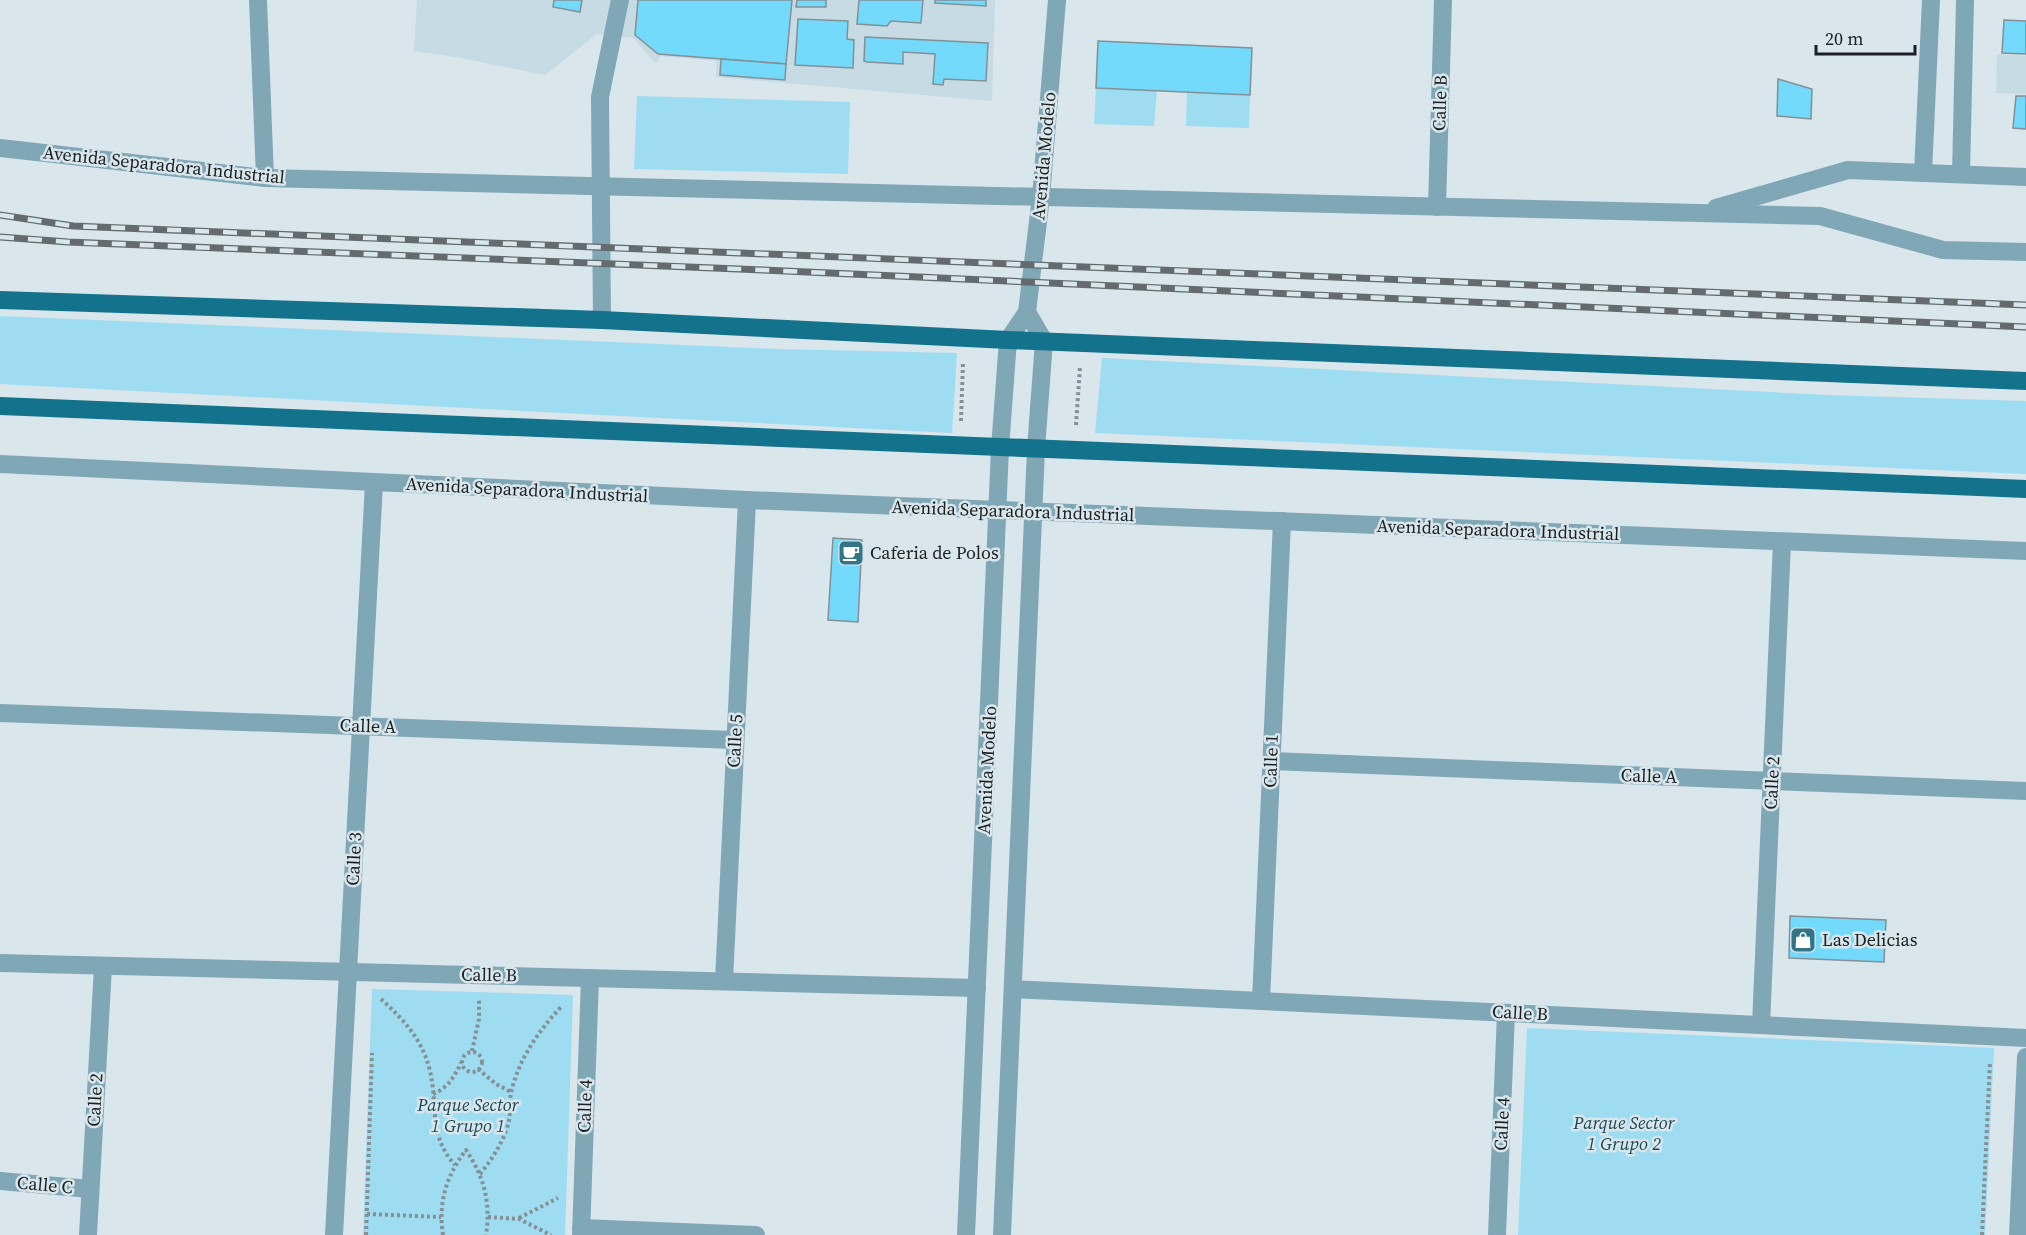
<svg xmlns="http://www.w3.org/2000/svg" width="2026" height="1235" viewBox="0 0 2026 1235" font-family="'Source Serif 4',serif">
<rect width="100%" height="100%" fill="#d9e6ec"/>
<g fill="#c6dbe3">
<polygon points="417,0 995,0 992,101 716,77 717,61 660,56 658,62 654,62 633,38 597,34 545,75 456,57 414,51"/>
<polygon points="1997,54 2026,56 2026,94 1996,93"/>
</g>
<g fill="#9edcf2">
<polygon points="1096,88 1157,91 1154,126 1094,124"/>
<polygon points="1187,92 1250,95 1249,128 1186,126"/>
<polygon points="637,96 850,102 848,174 634,169"/>
<polygon points="0,316 778,349 957,353 952,433 0,384"/>
<polygon points="1102,358 1827,395 2026,401 2026,474 1095,433"/>
<polygon points="372,989 573,995 565,1235 363,1235"/>
<polygon points="1527,1028 1994,1048 1985,1235 1518,1235"/>
</g>
<g fill="#74dafc" stroke="#849095" stroke-width="1.5">
<polygon points="554,0 582,0 580,12 553,7"/>
<polygon points="638,0 792,0 786,64 658,54 635,35"/>
<polygon points="797,0 826,0 826,7 796,7"/>
<polygon points="859,0 923,0 921,23 891,21 887,26 857,24"/>
<polygon points="935,0 986,0 986,6 935,3"/>
<polygon points="798,19 848,21 847,39 854,40 853,68 795,65"/>
<polygon points="2004,20 2026,21 2026,54 2002,53"/>
<polygon points="865,37 988,43 986,81 944,79 943,85 933,84 935,54 903,52 903,64 867,62 864,61"/>
<polygon points="1098,41 1252,48 1250,95 1096,88"/>
<polygon points="721,59 786,64 785,80 720,75"/>
<polygon points="1778,79 1812,89 1811,119 1777,116"/>
<polygon points="2016,96 2026,96 2026,129 2013,128"/>
<polygon points="833,538 862,540 858,622 828,620"/>
<polygon points="1790,916 1886,920 1884,962 1789,958"/>
</g>
<g fill="none" stroke-linecap="round" stroke-linejoin="round">
<g stroke="#869094" stroke-width="4" stroke-dasharray="3 3" stroke-linecap="butt">
<polyline points="961,421 963,362"/>
<polyline points="1076,425 1080,367"/>
<path d="M381 999C403 1019 421 1038 429 1067 439 1104 427 1134 455 1165"/>
<polyline points="472,1051 479,1019 479,999"/>
<circle cx="472" cy="1062" r="10"/>
<polyline points="478,1069 496,1084 511,1092"/>
<path d="M433 1094C448 1088 454 1077 461 1063"/>
<path d="M480 1174C493 1158 504 1141 509 1121 511 1110 509 1099 512 1089 520 1057 540 1029 562 1006"/>
<polyline points="367,1214 441,1217"/>
<polyline points="488,1217 519,1219 551,1235"/>
<polyline points="519,1218 558,1198"/>
<polyline points="366,1235 372,1053"/>
<path d="M443 1235C438 1203 446 1176 466 1150 484 1177 491 1202 486 1235"/>
<polyline points="1982,1235 1990,1062"/>
</g>
<g stroke="#80a7b5" stroke-width="18">
<polyline points="258,0 265,178"/>
<polyline points="0,148 265,178 1820,216 1943,250 2026,252"/>
<polyline points="1923,173 1931,0"/>
<polyline points="1961,174 1965,0"/>
<polyline points="1437,207 1443,0"/>
<polyline points="1716,208 1848,170 2026,177"/>
<polyline points="602,320 600,97 620,0"/>
<polyline points="0,464 747,500 2026,551"/>
<polyline points="0,713 735,740"/>
<polyline points="1271,761 2026,791"/>
<polyline points="0,963 977,988"/>
<polyline points="724,981 747,500"/>
<polyline points="1013,989 2026,1038"/>
<polyline points="1261,1001 1282,521"/>
<polyline points="1761,1025 1782,542"/>
<polyline points="0,1181 90,1189"/>
<polyline points="581,1228 756,1235"/>
<polyline points="88,1235 103,966"/>
<polyline points="334,1235 374,483"/>
<polyline points="581,1235 590,978"/>
<polyline points="966,1235 1000,448 1008,340 1027,312 1041,197 1057,0"/>
<polyline points="1002,1235 1036,449 1044,341 1027,312"/>
<polyline points="1497,1235 1506,1013"/>
<polyline points="2018,1235 2026,1057"/>
</g>
<g stroke="#13738d" stroke-width="18">
<polyline points="0,300 602,320 1008,340 2026,381"/>
<polyline points="0,406 2026,489"/>
</g>
<g stroke="#636b6e" stroke-width="7">
<g id="rail">
<polyline points="0,215 73,226 2026,305"/>
<polyline points="0,237 68,242 763,270 2026,327"/>
</g>
</g>
<use href="#rail" stroke="#d9e6ec" stroke-width="4.5" stroke-dasharray="14" stroke-linecap="butt"/>
</g>
<defs>
<g id="cafe-square" transform="scale(1.35)"><rect x="-9" y="-9" width="18" height="18" rx="4" fill="#347488" stroke="#d9e6ec"/><path d="M-5.5-4.5H6V0H3Q3 3.5 0 3.5H-2.5Q-5.5 3.5-5.5 0ZM3-3.2v2h1.7v-2ZM-6 4.5H4V6H-6Z" fill="#fff"/></g>
<g id="shop-square" transform="scale(1.35)"><rect x="-9" y="-9" width="18" height="18" rx="4" fill="#347488" stroke="#d9e6ec"/><path d="M-5-2.5h2.3a2.7 3.5 0 0 1 5.4 0H5L5.5 6h-11ZM-1.5-2.5h3a1.5 2.3 0 0 0-3 0Z" fill="#fff"/></g>
</defs>
<g fill-rule="evenodd">
<use href="#cafe-square" x="851" y="553"/>
<use href="#shop-square" x="1803" y="940"/>
</g>
<g text-anchor="middle" stroke-width="5" stroke-linejoin="round" paint-order="stroke">
<g font-size="18" fill="#1b2022" stroke="#d9e6ec">
<text transform="translate(1440 103) rotate(-88)" y="6">Calle B</text>
<text transform="translate(1044 156) rotate(-85)" y="6">Avenida Modelo</text>
<text transform="translate(164 165) rotate(6)" y="6">Avenida Separadora Industrial</text>
<text transform="translate(527 490) rotate(3)" y="6">Avenida Separadora Industrial</text>
<text transform="translate(1013 511) rotate(2)" y="6">Avenida Separadora Industrial</text>
<text transform="translate(1498 530) rotate(2)" y="6">Avenida Separadora Industrial</text>
<text transform="translate(368 726) rotate(2)" y="6">Calle A</text>
<text transform="translate(735 741) rotate(-87)" y="6">Calle 5</text>
<text transform="translate(1271 761) rotate(-88)" y="6">Calle 1</text>
<text transform="translate(987 770) rotate(-87)" y="6">Avenida Modelo</text>
<text transform="translate(1649 776) rotate(2)" y="6">Calle A</text>
<text transform="translate(1772 783) rotate(-87)" y="6">Calle 2</text>
<text transform="translate(354 859) rotate(-87)" y="6">Calle 3</text>
<text transform="translate(489 975) rotate(1)" y="6">Calle B</text>
<text transform="translate(1520 1013) rotate(3)" y="6">Calle B</text>
<text transform="translate(95 1100) rotate(-87)" y="6">Calle 2</text>
<text transform="translate(585 1106) rotate(-88)" y="6">Calle 4</text>
<text transform="translate(1502 1124) rotate(-87)" y="6">Calle 4</text>
<text transform="translate(45 1185) rotate(5)" y="6">Calle C</text>
</g>
<g font-size="18" fill="#1b2022" stroke="#d9e6ec" text-anchor="start">
<text x="870" y="559">Caferia de Polos</text>
<text x="1822" y="946">Las Delicias</text>
</g>
<g font-size="18" font-style="italic" fill="#1a4856" stroke="#d9e6ec">
<text x="468" y="1111">Parque Sector<tspan x="468" dy="21">1 Grupo 1</tspan></text>
<text x="1624" y="1129">Parque Sector<tspan x="1624" dy="21">1 Grupo 2</tspan></text>
</g>
</g>
<path d="M1816 45v9h99v-9" fill="none" stroke="#1b2022" stroke-width="3"/>
<text x="1825" y="45" font-size="18" fill="#1b2022" stroke="#d9e6ec" stroke-width="4.5" paint-order="stroke">20 m</text>
</svg>
